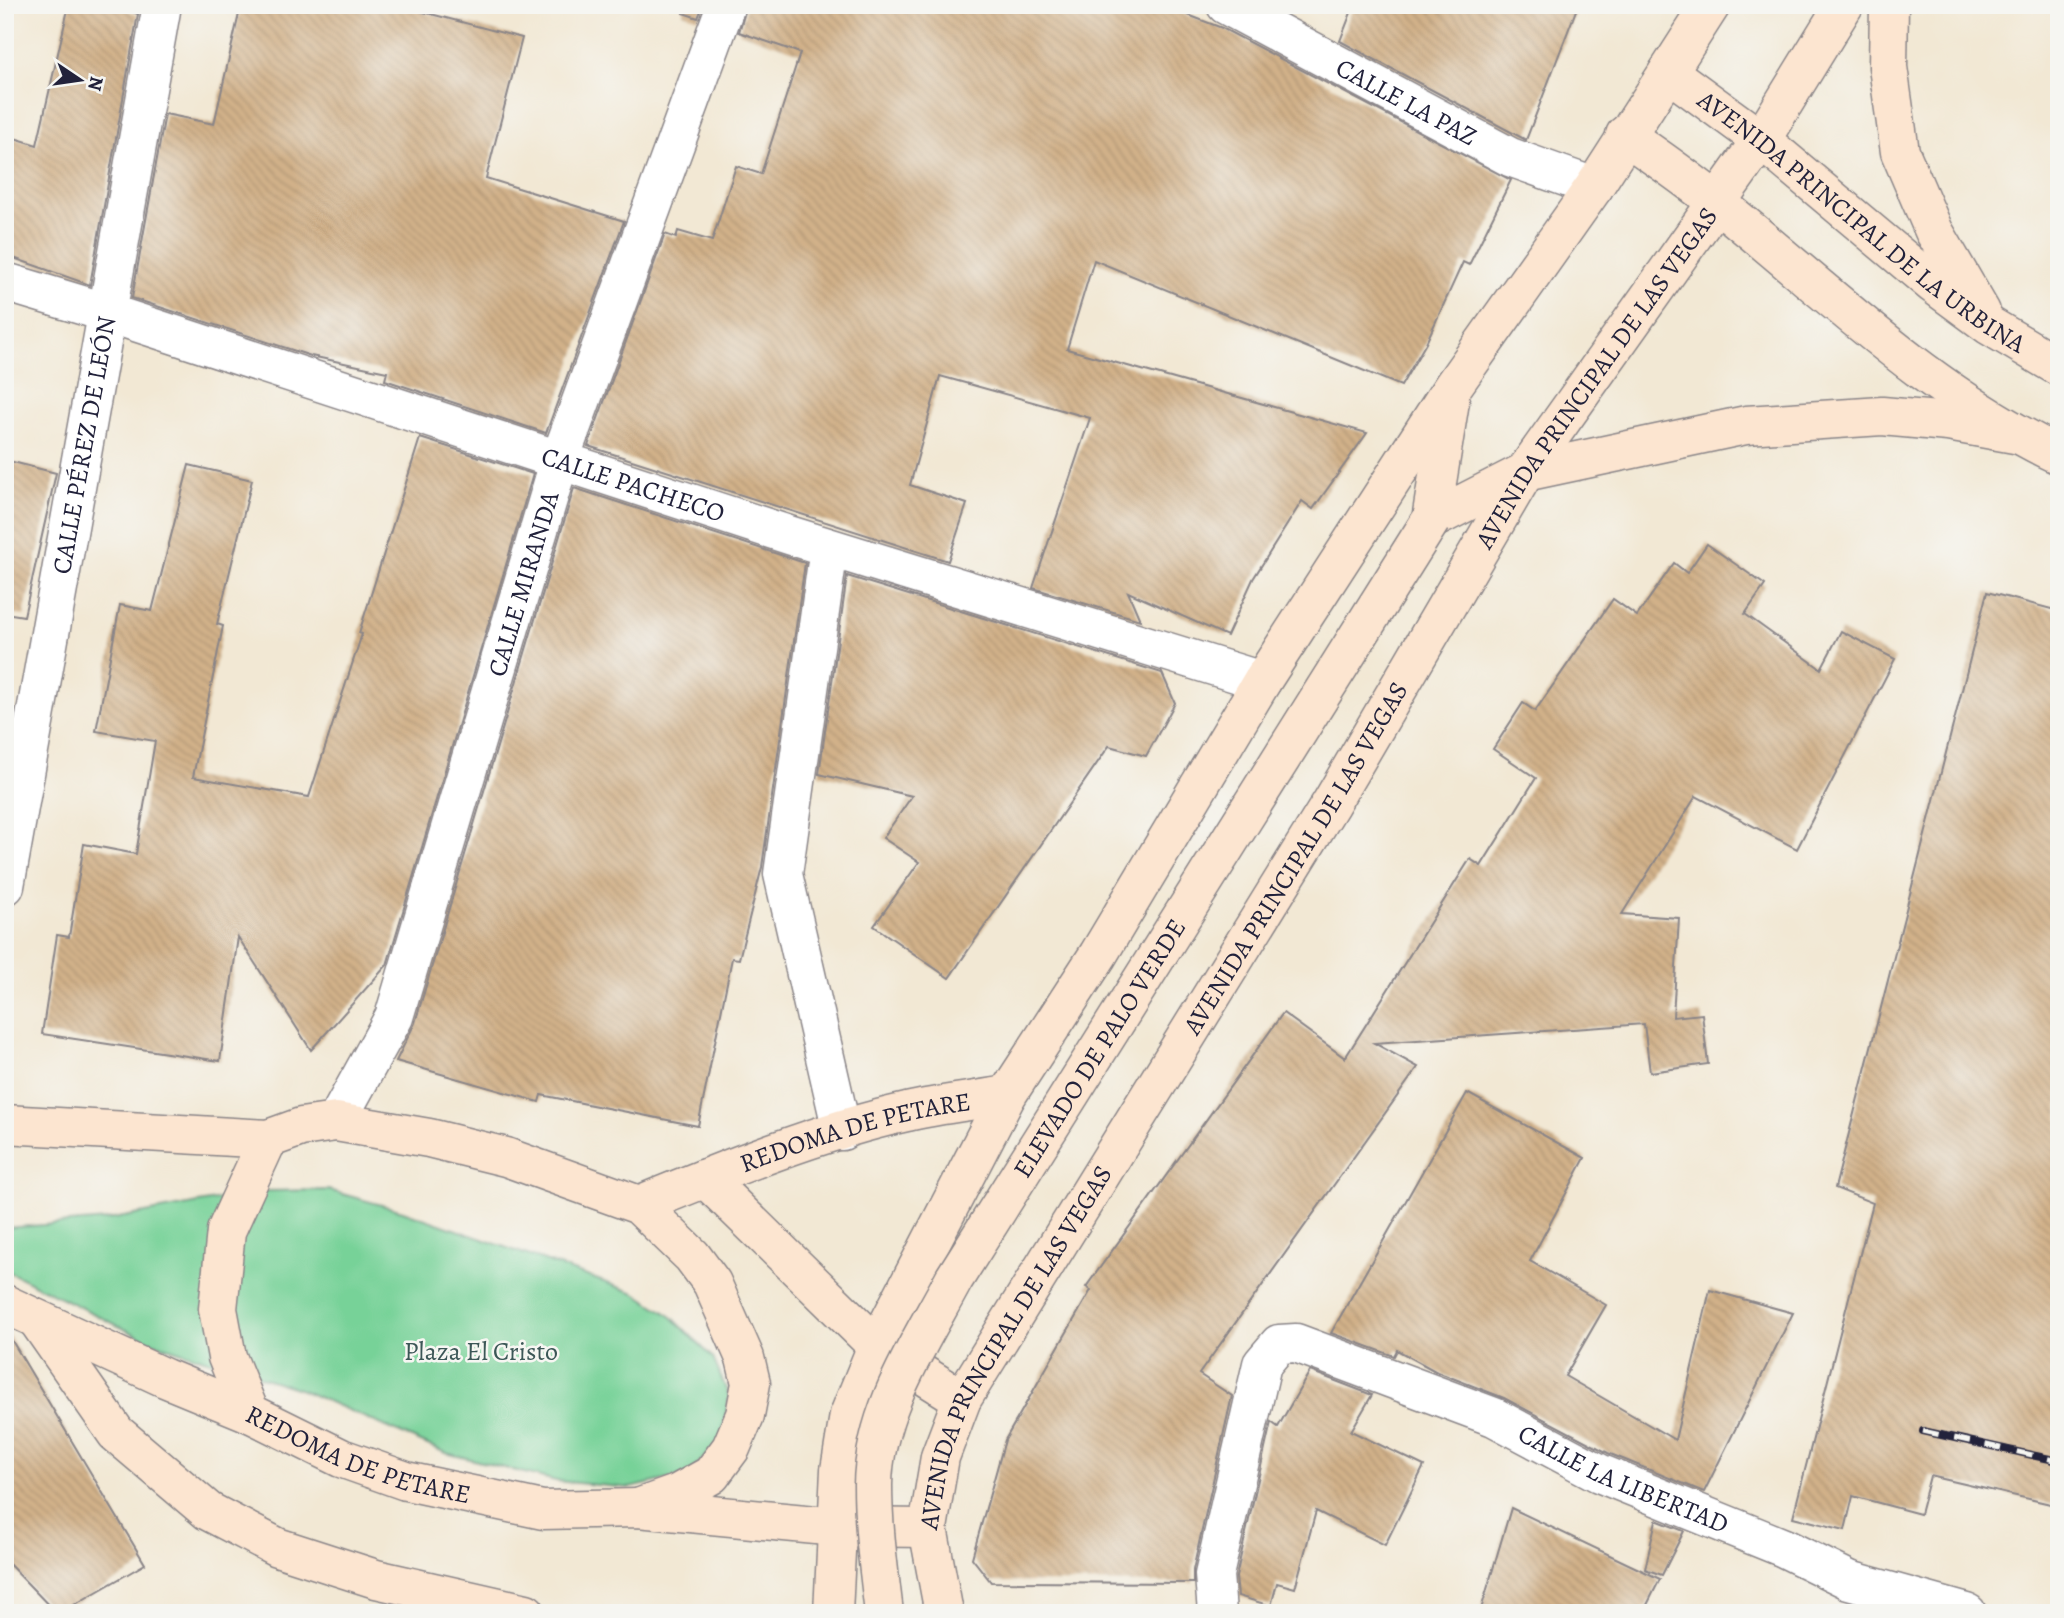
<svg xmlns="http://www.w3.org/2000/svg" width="2064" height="1618" viewBox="0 0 2064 1618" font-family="Alegreya,serif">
<defs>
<pattern id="building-back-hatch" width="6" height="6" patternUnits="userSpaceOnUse" patternTransform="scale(1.75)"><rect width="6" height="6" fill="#d1b189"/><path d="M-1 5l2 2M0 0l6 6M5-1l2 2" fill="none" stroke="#b39877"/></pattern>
</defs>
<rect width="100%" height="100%" fill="#f6f6f2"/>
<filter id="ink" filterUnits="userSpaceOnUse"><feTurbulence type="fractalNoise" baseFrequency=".0143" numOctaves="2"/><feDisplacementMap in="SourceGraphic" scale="14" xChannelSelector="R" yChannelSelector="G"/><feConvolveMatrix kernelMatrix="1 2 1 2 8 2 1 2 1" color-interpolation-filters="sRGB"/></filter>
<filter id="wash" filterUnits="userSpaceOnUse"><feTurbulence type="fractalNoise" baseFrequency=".00686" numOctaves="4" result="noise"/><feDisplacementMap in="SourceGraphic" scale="28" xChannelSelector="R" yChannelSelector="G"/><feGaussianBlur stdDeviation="1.57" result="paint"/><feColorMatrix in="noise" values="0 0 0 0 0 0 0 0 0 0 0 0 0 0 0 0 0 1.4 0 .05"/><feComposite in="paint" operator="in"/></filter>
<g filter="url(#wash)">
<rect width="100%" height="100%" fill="#f2e8d4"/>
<polygon fill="#77d298" stroke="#4c7a6a" stroke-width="2" points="328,1190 403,1211 635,1293 672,1317 713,1358 729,1396 721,1441 687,1475 630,1488 556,1481 446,1453 302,1390 151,1342 5,1270 5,1228 108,1220 263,1191"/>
<g id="blocks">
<g fill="url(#building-back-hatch)">
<polygon points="69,5 113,5 138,14 90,285 5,255 5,135 37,145"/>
<polygon points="241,5 397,5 522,38 486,178 624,221 546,433 385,380 387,372 311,356 132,298 165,114 214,124"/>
<polygon points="684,5 703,5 698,18 683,13"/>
<polygon points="747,5 1162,5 1222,28 1511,180 1469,265 1463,262 1426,343 1401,386 1094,260 1067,349 1367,433 1313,509 1302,501 1253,579 1227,636 1128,592 1140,620 1033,588 1090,418 940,376 910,485 967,504 948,561 588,446 665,234 676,238 678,231 712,241 736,166 761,174 800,53 739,32"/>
<polygon points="1354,5 1578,5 1526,140 1340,41"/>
<polygon points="420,438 533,474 387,965 311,1050 238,937 220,1061 42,1034 57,935 69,937 84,844 136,854 155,741 96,731 120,605 152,611 189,465 252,480 217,624 223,626 193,777 309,797 362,634 359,633"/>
<polygon points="5,460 56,473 24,616 5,613"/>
<polygon points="574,488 805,563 762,867 739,959 732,958 698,1126 541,1095 539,1102 396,1061 415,1023"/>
<polygon points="1707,544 1765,585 1745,614 1821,669 1841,631 1895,659 1797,849 1696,796 1622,914 1679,918 1673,1017 1702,1014 1708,1064 1650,1072 1644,1024 1374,1043 1418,1067 1199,1374 1232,1396 1193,1570 1193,1583 991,1582 972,1558 1005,1440 1091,1290 1086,1287 1283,1013 1345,1058 1470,859 1481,866 1536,778 1493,749 1523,703 1535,711 1613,599 1637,616 1674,563 1687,573"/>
<polygon points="847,576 1162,673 1175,703 1146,756 1109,746 949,978 874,926 919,862 883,838 912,796 819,774"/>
<polygon points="1987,592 2059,611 2059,1506 1930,1476 1920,1514 1853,1496 1845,1530 1793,1517 1873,1203 1835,1188"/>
<polygon points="1467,1093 1585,1158 1530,1261 1606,1305 1565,1376 1675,1440 1710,1290 1793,1313 1704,1492 1608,1453 1504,1398 1437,1372 1397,1350 1394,1356 1331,1333"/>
<polygon points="5,1329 145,1564 60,1613 56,1613 5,1560"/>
<polygon points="1310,1371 1372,1395 1351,1431 1424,1466 1385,1545 1316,1511 1295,1588 1277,1583 1271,1606 1238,1596 1236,1577 1271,1422 1278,1427"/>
<polygon points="1511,1508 1660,1579 1643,1613 1480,1613"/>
<polygon points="1656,1520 1684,1531 1662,1575 1645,1569"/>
</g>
</g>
</g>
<g filter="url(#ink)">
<use href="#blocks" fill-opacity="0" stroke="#8a8588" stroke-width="2"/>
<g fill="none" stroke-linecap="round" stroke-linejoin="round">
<g stroke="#8a8588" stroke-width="41">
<g id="street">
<path id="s1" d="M1226 5 1510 157 1594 187"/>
<path id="s2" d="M5 282 108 313 792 536 1262 681"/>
<polyline points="829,548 783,874 842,1131"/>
<path id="s3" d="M5 886 162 5"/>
<path id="s4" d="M336 1122 394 1017 560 459 726 5"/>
<path id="s5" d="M1217 1613 1214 1575 1262 1364 1279 1344 1296 1343 1494 1417 1599 1473 1784 1548 1849 1580 1967 1613"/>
</g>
</g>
<g stroke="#8a8588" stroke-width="41">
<g id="secondary">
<polyline points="1889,5 1888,67 1900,152 1934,231 1981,312"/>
<path id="s6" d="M1668 72 1761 140 1933 284 1990 326 2059 367"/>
<path d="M1625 135C1657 158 1690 180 1720 205 1829 293 1932 395 2059 455"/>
<polyline points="1431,520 1525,472 1746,425 1882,416 1948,422 2015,434"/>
<polyline points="1431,520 1450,401"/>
<polyline points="5,1124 268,1139 301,1127 336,1122 429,1138 506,1157 639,1205 692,1256 712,1283 745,1358 751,1383 745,1415 731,1448 711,1475 677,1494 638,1508"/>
<polyline points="705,1178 877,1346 962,1399"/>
<path id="s7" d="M639 1205C722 1171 820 1131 907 1112 940 1104 974 1101 1007 1095"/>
<path id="s8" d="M5 1304 165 1378 250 1413 341 1458 406 1481 543 1510 638 1508 837 1527 928 1528"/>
<polyline points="38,1321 116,1433 208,1511 277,1547 376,1579 526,1613"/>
<polyline points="250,1413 227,1357 218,1309 226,1231 268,1139"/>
<polyline points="833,1613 840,1470 849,1415 877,1346 1007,1095 1098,955 1262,681 1453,386 1594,187 1711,5"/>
<path id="s9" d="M944 1613 928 1528 940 1457 962 1399 1331 803 1525 472 1761 140 1844 5"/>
</g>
</g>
<use href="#street" stroke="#fff" stroke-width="38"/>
<use href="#secondary" stroke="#fce5d0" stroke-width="38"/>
<g stroke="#22223b" stroke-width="8">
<polyline id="rail" points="1923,1431 2059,1461"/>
</g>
<use href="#rail" stroke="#f6f6f2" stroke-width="5" stroke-dasharray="16" stroke-linecap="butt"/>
<g stroke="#8a8588" stroke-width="41" stroke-linecap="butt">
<g id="secondary-bridge">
<path id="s10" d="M884 1613C879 1571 873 1528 873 1485 874 1410 920 1343 954 1279L1431 520"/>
</g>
</g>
<use href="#secondary-bridge" stroke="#fce5d0" stroke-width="38"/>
</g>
</g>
<g text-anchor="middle" stroke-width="5" stroke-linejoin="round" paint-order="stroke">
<g font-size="26" fill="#22223b" stroke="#f6f6f2">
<text dy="9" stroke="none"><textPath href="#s1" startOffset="205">CALLE LA PAZ</textPath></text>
<text dy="9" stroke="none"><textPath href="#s6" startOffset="245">AVENIDA PRINCIPAL DE LA URBINA</textPath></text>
<text dy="9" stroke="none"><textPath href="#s9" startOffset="1423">AVENIDA PRINCIPAL DE LAS VEGAS</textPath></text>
<text dy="9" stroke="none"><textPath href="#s3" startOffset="448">CALLE PÉREZ DE LEÓN</textPath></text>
<text dy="9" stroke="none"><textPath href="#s2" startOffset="660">CALLE PACHECO</textPath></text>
<text dy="9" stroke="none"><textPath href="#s4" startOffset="572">CALLE MIRANDA</textPath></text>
<text dy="9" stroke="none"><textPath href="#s9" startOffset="856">AVENIDA PRINCIPAL DE LAS VEGAS</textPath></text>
<text dy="9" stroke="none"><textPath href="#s10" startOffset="625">ELEVADO DE PALO VERDE</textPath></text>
<text dy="9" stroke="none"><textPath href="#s7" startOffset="229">REDOMA DE PETARE</textPath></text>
<text dy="9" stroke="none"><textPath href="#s9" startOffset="289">AVENIDA PRINCIPAL DE LAS VEGAS</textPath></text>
<text dy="9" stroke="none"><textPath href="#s8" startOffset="385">REDOMA DE PETARE</textPath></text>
<text dy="9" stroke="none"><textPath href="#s5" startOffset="653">CALLE LA LIBERTAD</textPath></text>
</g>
<g font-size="26" fill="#3c5757" stroke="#f6f6f2">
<text x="481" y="1360">Plaza El Cristo</text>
</g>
</g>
<rect width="2064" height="1618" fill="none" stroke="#f6f6f2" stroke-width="28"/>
<g transform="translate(80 80) rotate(103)" stroke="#f6f6f2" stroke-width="5" paint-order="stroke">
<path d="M0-5L12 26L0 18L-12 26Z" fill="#22223b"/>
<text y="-10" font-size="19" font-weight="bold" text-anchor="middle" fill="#22223b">N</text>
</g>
</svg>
